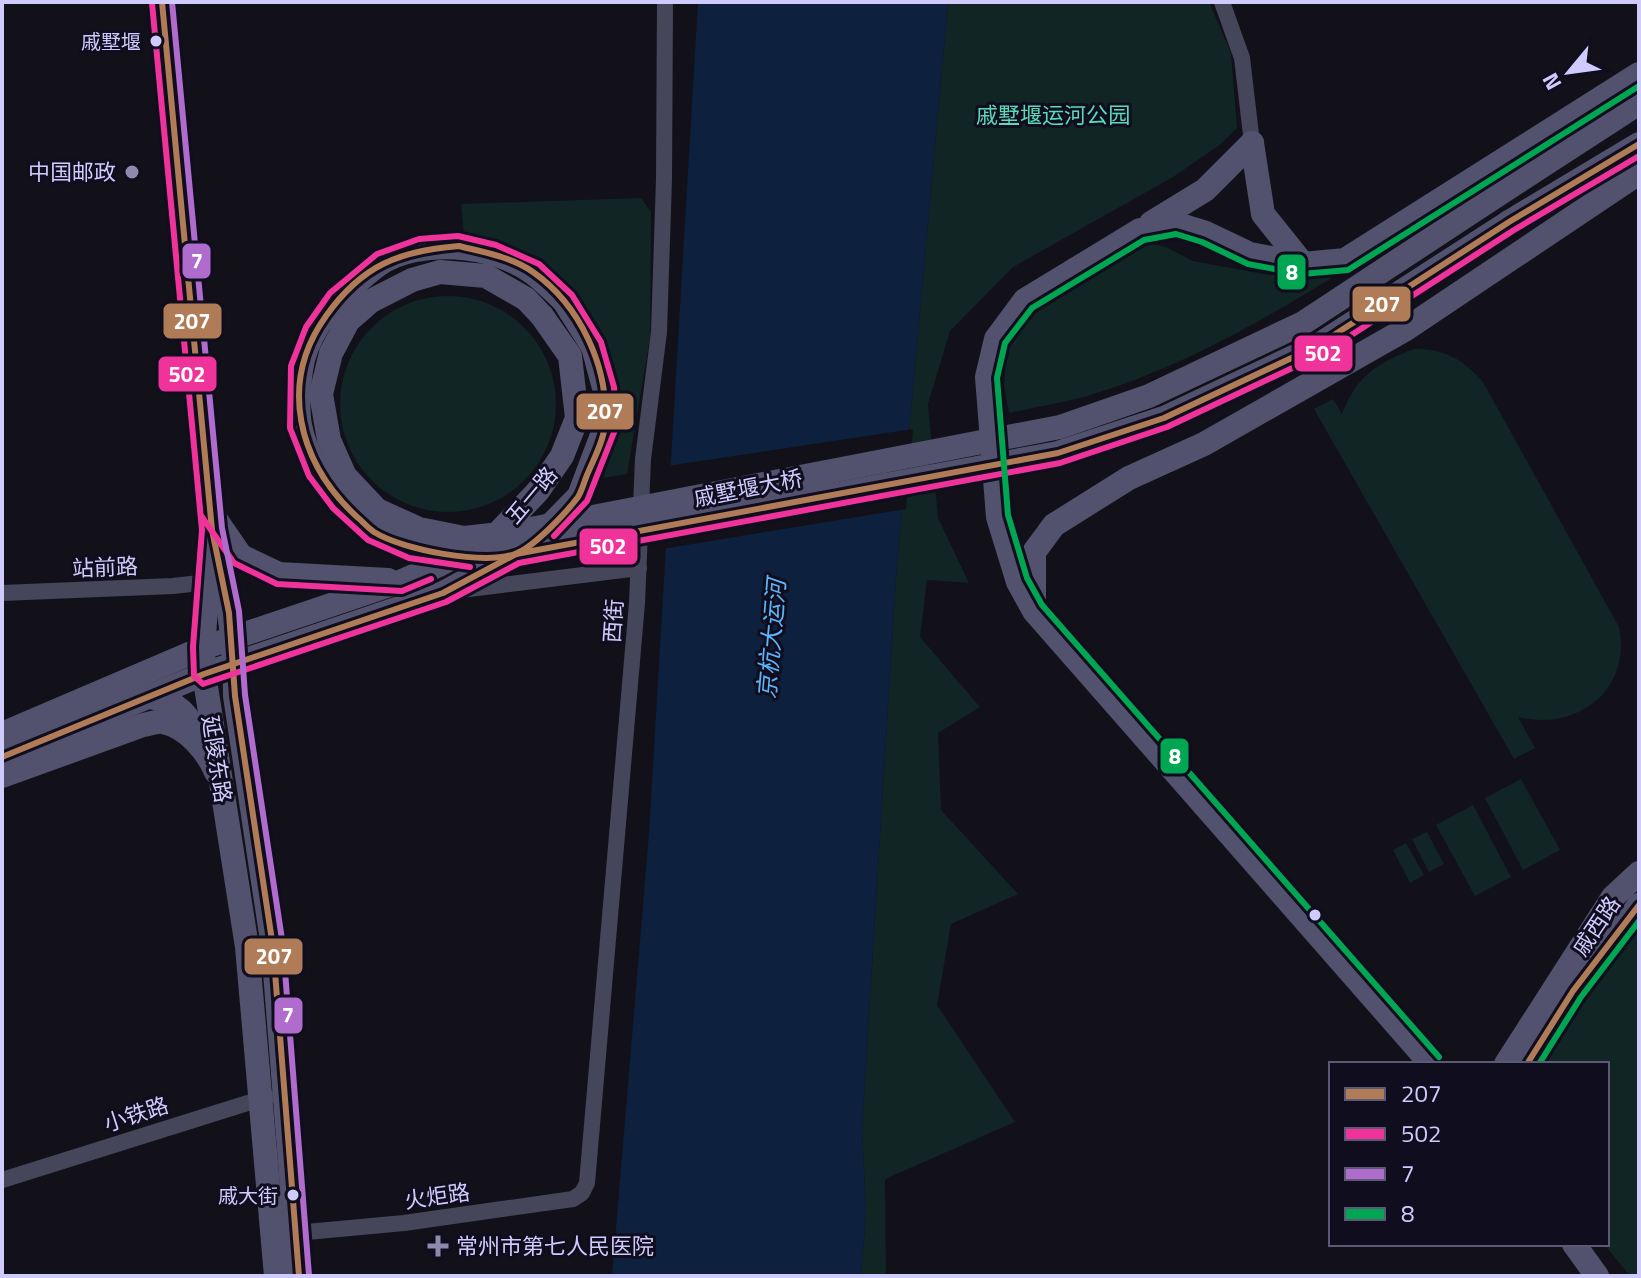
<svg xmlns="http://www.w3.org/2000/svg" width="1641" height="1278" viewBox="0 0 1641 1278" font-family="'Titillium Web','Noto Sans SC',sans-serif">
<rect width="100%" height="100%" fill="#12111a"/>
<g fill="#102524">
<polygon points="948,2 1209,2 1231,53 1237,128 1221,144 1173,177 1013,267 950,331 928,404 938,518 969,583 927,580 920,637 980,707 938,733 941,810 1018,894 951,924 937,1005 1015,1122 885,1179 886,1276 861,1276 866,1212 862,1128 896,577"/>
<path d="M641 198 651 212 650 338 627 474 603 478C607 459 615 438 617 418 622 370 592 302 554 272 527 251 495 243 464 234L461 204Z"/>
<path d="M1145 242 1166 247 1193 261 1269 275 1340 273C1260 322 1178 369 1087 396 1062 403 1035 407 1009 413L1004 386 1006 355 1033 307Z"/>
<circle cx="448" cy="404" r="108"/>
<path d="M1414 349C1445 349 1463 359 1483 382L1619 627C1632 690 1577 732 1518 717L1535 748 1514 759 1314 409 1333 399 1342 414C1357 375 1377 363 1414 349Z"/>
<polygon points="1521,779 1560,850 1523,870 1485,798"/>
<polygon points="1473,805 1511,877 1475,896 1436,825"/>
<polygon points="1427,832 1444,864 1429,872 1412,839"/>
<polygon points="1406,843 1424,875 1410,883 1393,850"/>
<polygon points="1639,926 1639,1276 1630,1276 1604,1244 1607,1244 1607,1064 1539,1064 1626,939"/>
</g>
<polygon fill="#0d203d" points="698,2 948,2 896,577 862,1128 866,1212 861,1276 612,1276 649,834"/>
<polygon fill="#12111a" points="913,429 906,509 662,549 667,466"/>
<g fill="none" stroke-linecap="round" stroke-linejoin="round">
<g stroke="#46465b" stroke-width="16">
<polyline points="1222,2 1242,58 1252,143"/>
<polyline points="461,590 639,568"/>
<polyline points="2,593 173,586 208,582"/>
<polyline points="2,1180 267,1097"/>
<polyline points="296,1233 404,1223 573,1199 582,1193 587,1183 637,603 643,459 659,332 664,179 665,2"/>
</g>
<g stroke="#53526e" stroke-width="24">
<polyline points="162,2 212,530 203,648 204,674 247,947 276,1276"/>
<polyline points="1252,143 1263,214 1303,264"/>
<polyline points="1496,196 1639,103"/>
<polyline points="1509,222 1639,144"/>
<polyline points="1151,223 1205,190 1252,143"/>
<polyline points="210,511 241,556 279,574 388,580"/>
<path d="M217 552C229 599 235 648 235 696L273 947 299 1276"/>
<polyline points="1034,609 1034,552 1054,525 1129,478 1204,444 1406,329 1639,173"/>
<path d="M150 697C182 703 187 715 202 742"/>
<polyline points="2,734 203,648 402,581 439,565 499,532 538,491 562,456 577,418 570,356 542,316"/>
<polyline points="2,757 204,674 443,593 530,546 579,496 605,427 604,388 593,347 564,301"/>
<path d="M2 776 143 725C149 724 157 721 163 722 187 727 207 751 216 772"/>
<polyline points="1431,1064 1034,611 1018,582 998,517 987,377 996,339 1025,300 1140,230 1177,224 1206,233 1250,254 1303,264 1345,260 1639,74"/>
<polyline points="1506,1064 1613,897 1639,873"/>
<polyline points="1527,1064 1573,991 1639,905"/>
<polyline points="1574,1244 1597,1276"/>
</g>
<g stroke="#53526e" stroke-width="24">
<path d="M564 301C554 292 544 281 533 273 494 244 419 237 378 265 368 272 359 281 350 288 327 308 305 340 301 370 299 386 297 409 300 425 309 476 363 537 414 549 444 556 474 557 504 556L1058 453 1164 418 1317 346 1509 222"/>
<polyline points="542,316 526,299 486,276 440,272 412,280 371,301 348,321 331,353 321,394 329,440 345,476 377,510 419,529 464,538 510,533 1060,427 1149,396 1303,323 1496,196"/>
</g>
<g stroke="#0f0d1e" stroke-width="12">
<g id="bus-1">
<polyline points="162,2 212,530 229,613 235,696 273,947 299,1276"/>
<path d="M459 246C483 252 512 257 533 272 580 305 609 367 605 424 604 441 593 460 587 475 584 482 582 491 578 497 566 513 533 548 515 554 483 565 403 550 374 532 368 528 362 521 356 516 298 462 278 383 326 316 362 265 399 251 459 246Z"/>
<polyline points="516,554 1058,453 1164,418 1317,346 1509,222 1639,144"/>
<polyline points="2,757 204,674 443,593 516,554"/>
<polyline points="1527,1064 1573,991 1639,905"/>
</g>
</g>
<g stroke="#0f0d1e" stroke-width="12">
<g id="bus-2">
<polyline points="152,3 202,530 193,647 194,676 203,684 446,602 519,563 1060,463 1167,427 1322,354 1514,230 1639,156"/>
<polyline points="202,517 234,563 277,584 402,591 431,579"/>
<polyline points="470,567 409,558 368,540 333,508 309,476 290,428 291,366 306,327 330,293 377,254 419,239 458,236 496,245 539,264 572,295 601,342 614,387 615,430 587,501 554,536"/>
</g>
</g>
<g stroke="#0f0d1e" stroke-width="12">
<polyline id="bus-3" points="172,2 222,528 239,611 245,695 283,946 309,1275"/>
</g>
<g stroke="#0f0d1e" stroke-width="12">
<g id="bus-4">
<polyline points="1439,1057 1042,605 1027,578 1008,515 997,378 1005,343 1032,308 1144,240 1176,234 1202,242 1248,264 1302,274 1348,270 1639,86"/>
<polyline points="1539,1064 1581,997 1639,921"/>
</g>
</g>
<use href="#bus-1" stroke="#b07c57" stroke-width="6"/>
<use href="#bus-2" stroke="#ef339a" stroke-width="6"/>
<use href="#bus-3" stroke="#b06ccc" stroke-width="6"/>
<use href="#bus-4" stroke="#00a651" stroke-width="6"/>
</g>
<g fill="#d0cbfd" stroke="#0f0d1e" stroke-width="3">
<circle cx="156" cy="41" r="7"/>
<circle cx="1315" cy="915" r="7"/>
<circle cx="293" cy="1195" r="7"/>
</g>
<g fill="#8e8aae" stroke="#0f0d1e" stroke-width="3">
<circle cx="132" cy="172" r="8"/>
<path d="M434 1234h8v8h8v8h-8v8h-8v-8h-8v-8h8z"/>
</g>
<g text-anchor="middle" stroke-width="6" stroke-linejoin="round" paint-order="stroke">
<g font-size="20" fill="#d0cbfd" stroke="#0f0d1e" text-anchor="end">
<text x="141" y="49">戚墅堰</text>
<text x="278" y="1203">戚大街</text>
</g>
<g font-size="22" fill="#5adab8" stroke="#0f0d1e">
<text x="1053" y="123">戚墅堰运河公园</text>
</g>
<g font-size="22" fill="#d0cbfd" stroke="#0f0d1e" text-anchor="end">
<text x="116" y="180">中国邮政</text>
<text x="456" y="1254" text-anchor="start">常州市第七人民医院</text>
</g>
<g font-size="22" fill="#d0cbfd" stroke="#0f0d1e">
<text transform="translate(748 488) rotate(-11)" y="8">戚墅堰大桥</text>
<text transform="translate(531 495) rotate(-50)" y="8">五一路</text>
<text transform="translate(105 567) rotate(-2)" y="8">站前路</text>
<text transform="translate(613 621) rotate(-86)" y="8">西街</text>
<text transform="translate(217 759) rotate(81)" y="8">延陵东路</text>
<text transform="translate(1596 926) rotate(-56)" y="8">戚西路</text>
<text transform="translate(136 1114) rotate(-18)" y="8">小铁路</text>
<text transform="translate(437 1196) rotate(-8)" y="8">火炬路</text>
</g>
<g font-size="24" font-style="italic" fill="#5cb4fa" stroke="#0f0d1e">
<text transform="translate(772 639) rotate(-85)" y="8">京杭大运河</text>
</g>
</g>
<g stroke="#0f0d1e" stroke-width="3">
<rect x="181" y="242" width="31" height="38" rx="8" fill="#b06ccc"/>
<rect x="1276" y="253" width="31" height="38" rx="8" fill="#00a651"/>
<rect x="1351" y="285" width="61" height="38" rx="8" fill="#b07c57"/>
<rect x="162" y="302" width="61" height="38" rx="8" fill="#b07c57"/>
<rect x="1293" y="334" width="61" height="39" rx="8" fill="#ef339a"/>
<rect x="157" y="355" width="61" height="38" rx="8" fill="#ef339a"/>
<rect x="575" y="392" width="60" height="39" rx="8" fill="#b07c57"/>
<rect x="578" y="527" width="61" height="39" rx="8" fill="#ef339a"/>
<rect x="1159" y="737" width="31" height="38" rx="8" fill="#00a651"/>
<rect x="243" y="937" width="61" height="39" rx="8" fill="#b07c57"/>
<rect x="273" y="996" width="31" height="39" rx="8" fill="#b06ccc"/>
</g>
<g font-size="22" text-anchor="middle" font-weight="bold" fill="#fff">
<text x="197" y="269">7</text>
<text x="1292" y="280">8</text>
<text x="1382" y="312">207</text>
<text x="192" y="329">207</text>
<text x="1323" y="361">502</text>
<text x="187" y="382">502</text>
<text x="605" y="419">207</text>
<text x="608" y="554">502</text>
<text x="1175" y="764">8</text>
<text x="274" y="964">207</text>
<text x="288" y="1023">7</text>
</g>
<rect width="1641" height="1278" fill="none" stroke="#d0cbfd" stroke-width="8"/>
<rect x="1329" y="1062" width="280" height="184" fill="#0f0d1e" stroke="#5c5977" stroke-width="2"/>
<rect x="1345" y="1088" width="40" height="12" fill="#b07c57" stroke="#5c5977" stroke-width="2"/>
<text x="1401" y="1102" font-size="24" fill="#d0cbfd">207</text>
<rect x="1345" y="1128" width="40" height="12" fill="#ef339a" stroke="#5c5977" stroke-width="2"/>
<text x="1401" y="1142" font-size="24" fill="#d0cbfd">502</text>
<rect x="1345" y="1168" width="40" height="12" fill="#b06ccc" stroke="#5c5977" stroke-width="2"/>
<text x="1401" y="1182" font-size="24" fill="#d0cbfd">7</text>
<rect x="1345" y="1208" width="40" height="12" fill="#00a651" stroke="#5c5977" stroke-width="2"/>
<text x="1401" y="1222" font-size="24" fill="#d0cbfd">8</text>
<g transform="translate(1569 72) rotate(241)" stroke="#0f0d1e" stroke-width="6" paint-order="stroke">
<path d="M0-6L14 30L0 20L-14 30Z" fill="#d0cbfd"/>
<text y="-12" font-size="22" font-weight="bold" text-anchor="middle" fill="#d0cbfd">N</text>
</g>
</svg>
